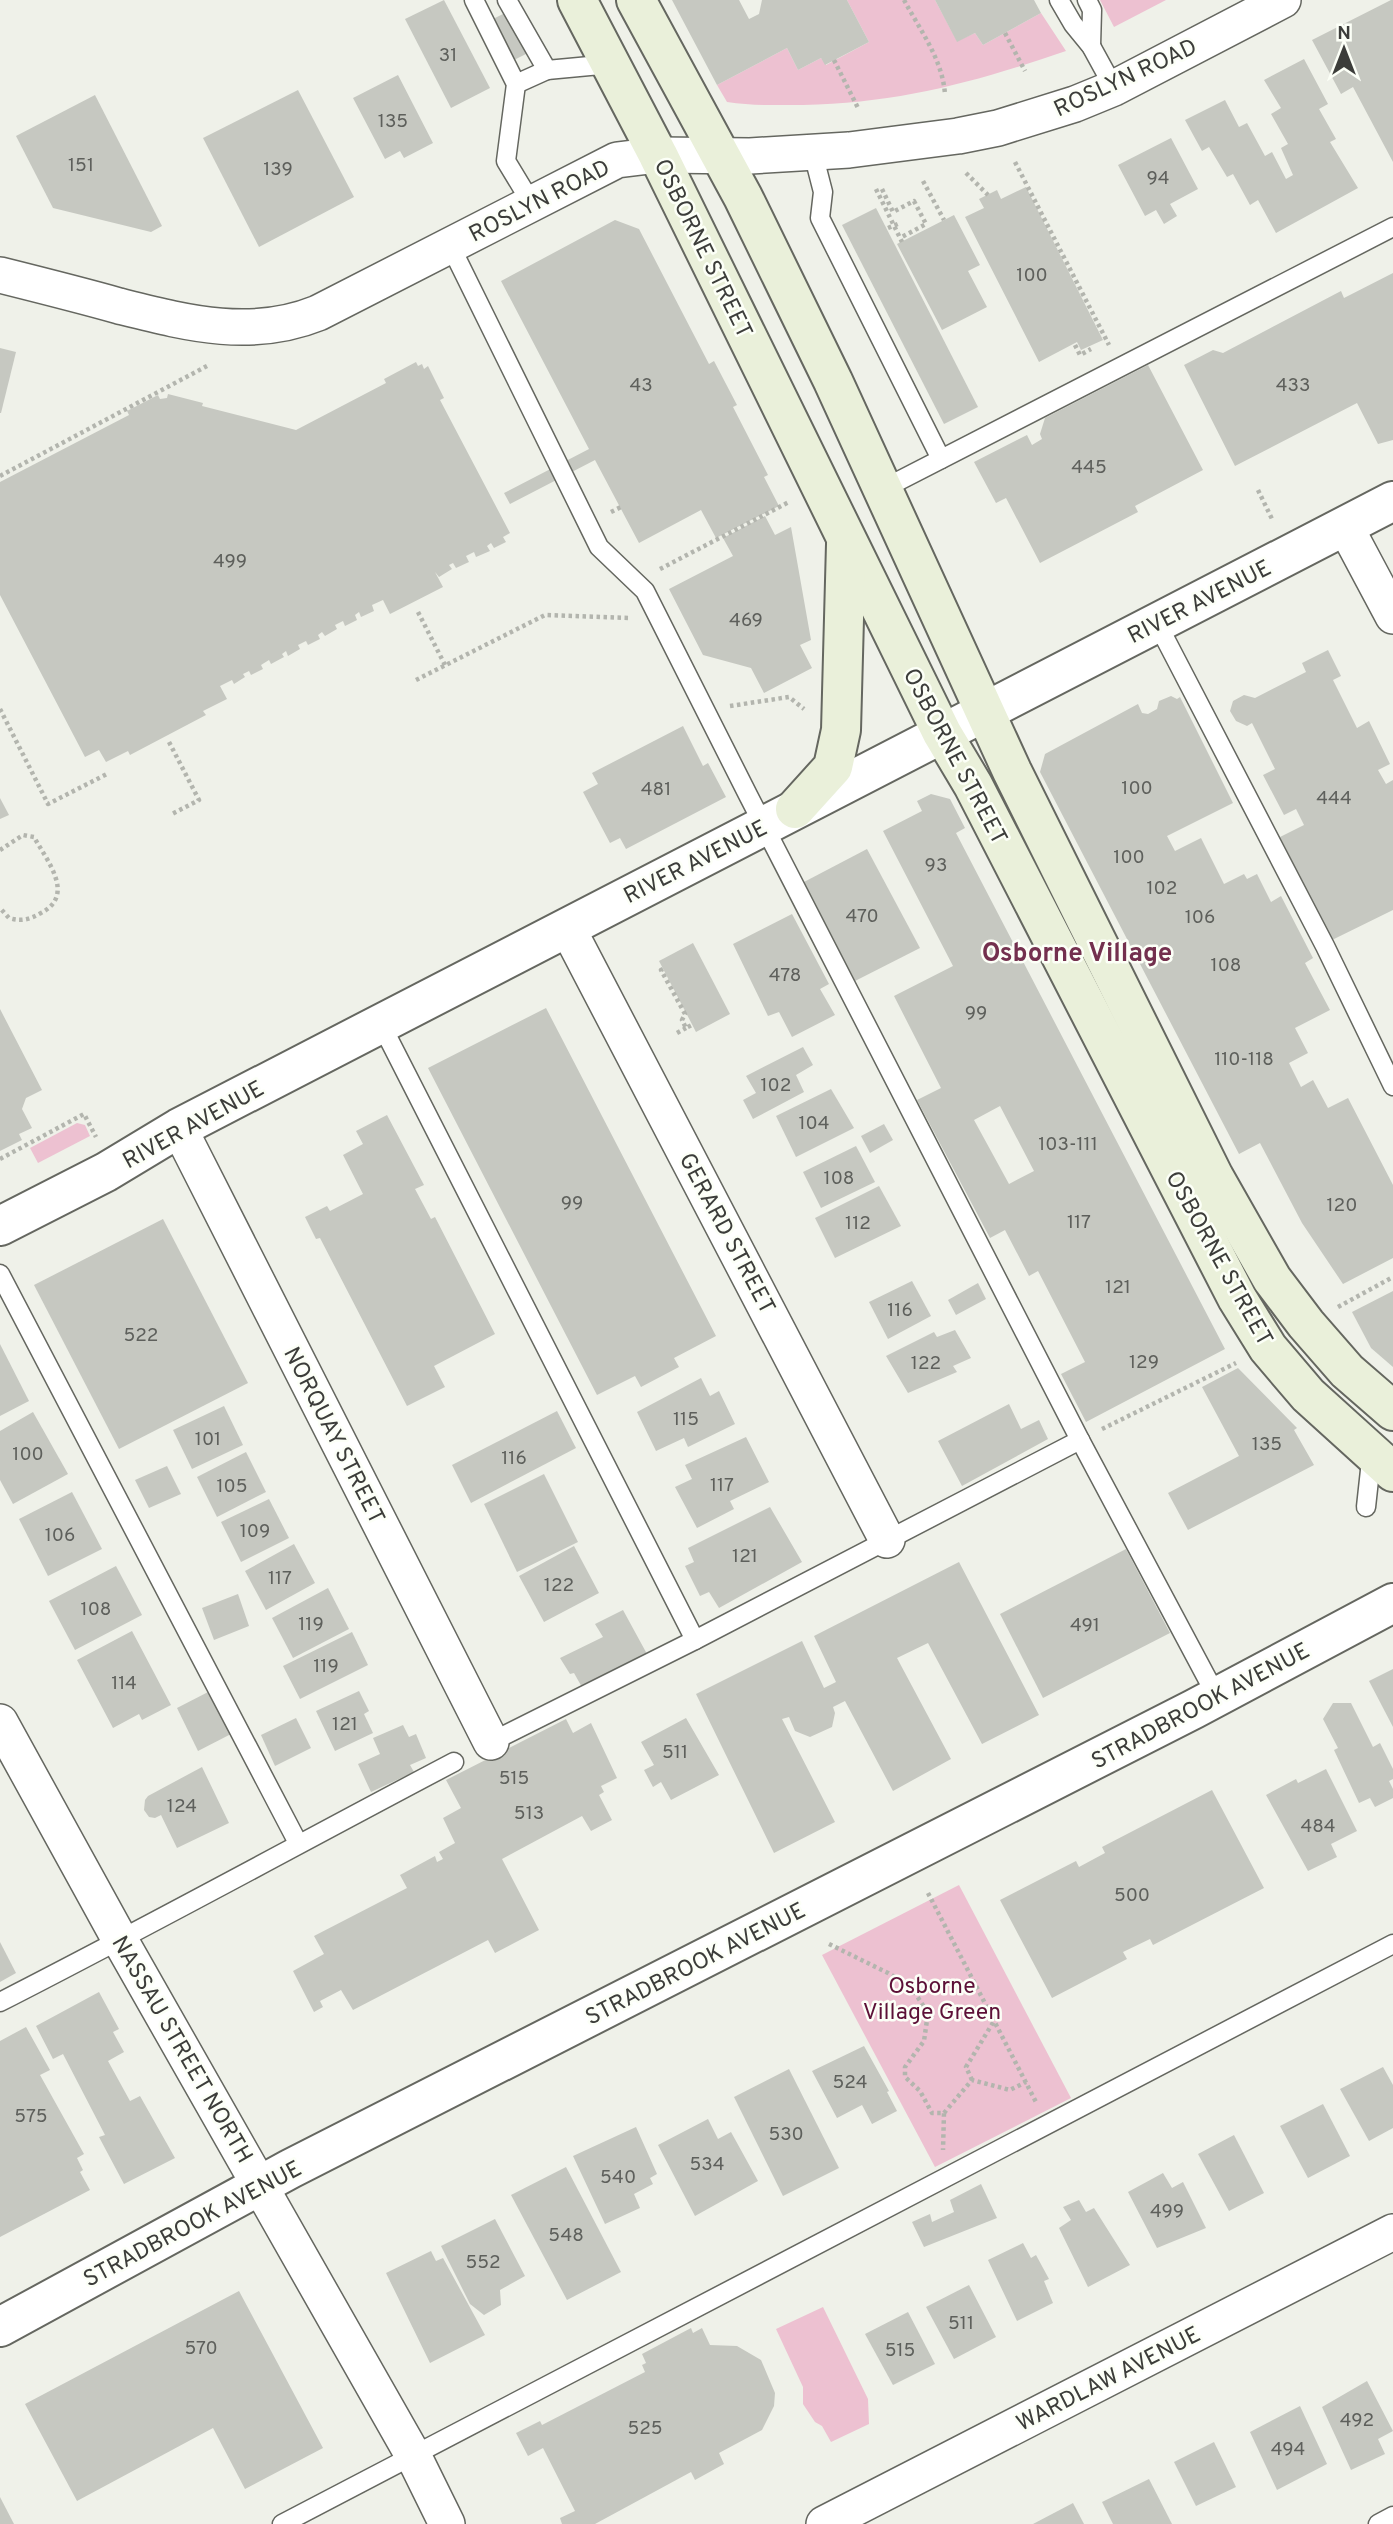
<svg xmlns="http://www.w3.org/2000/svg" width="1393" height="2524" viewBox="0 0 1393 2524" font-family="Overpass,sans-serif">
<rect width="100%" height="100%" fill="#eff1e9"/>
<g fill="#edc1d1">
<path d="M847 0H935L957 41 975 33 983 45 1041 13 1066 51C975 82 900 103 803 105 778 105 752 106 727 102L717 85 787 48 798 70 821 58 826 65 869 42Z"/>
<polygon points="1100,0 1166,0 1114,27"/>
<polygon points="77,1123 85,1125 90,1136 38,1163 30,1148"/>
<polygon points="959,1885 1071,2098 935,2167 822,1955"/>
<polygon points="823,2307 868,2399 869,2424 831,2442 822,2426 815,2422 803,2404 803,2387 776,2329"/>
</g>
<g fill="#c6c8c1" fill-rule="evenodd">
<polygon points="444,0 490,88 451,108 405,19"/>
<polygon points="672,0 739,0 749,19 759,14 762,0 847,0 869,42 825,65 821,58 798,70 787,48 717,85"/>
<polygon points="935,0 1034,0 1041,13 983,45 975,33 957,42"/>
<polygon points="1391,0 1393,0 1393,162 1353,87 1341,94 1312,40"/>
<polygon points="519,6 540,47 500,67 479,26"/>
<polygon points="1304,59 1328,104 1319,109 1336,139 1330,142 1358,188 1276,233 1258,200 1250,205 1233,174 1227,177 1209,147 1202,151 1185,120 1225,100 1239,127 1247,123 1265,156 1272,152 1286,179 1293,175 1281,148 1288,144 1271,114 1281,108 1264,80"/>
<polygon points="398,75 433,143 404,158 400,151 385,159 353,98"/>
<polygon points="298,90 354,197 259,247 203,138"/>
<polygon points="95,95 162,226 151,232 53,208 16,136"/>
<polygon points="1171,138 1198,189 1170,204 1177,216 1164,224 1156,210 1145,216 1118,165"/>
<polygon points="1026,187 1103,340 1081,350 1077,342 1039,362 965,217 984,208 979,199 997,190 1001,199"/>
<polygon points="876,208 978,407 944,424 842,225"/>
<polygon points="954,215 980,265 968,271 987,307 942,330 897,244"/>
<polygon points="615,220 639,229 709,364 714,361 737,405 733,407 768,475 764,477 779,506 716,538 701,510 639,543 595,460 510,504 504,493 589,449 501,281"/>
<polygon points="1393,273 1393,440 1378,444 1357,403 1235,466 1184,365 1213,350 1223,353 1341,291 1344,298"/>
<polygon points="0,348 16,352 1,413 0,413"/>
<polygon points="416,362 418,366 422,364 424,369 428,366 444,398 440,400 510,533 503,537 506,542 494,548 491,543 487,546 490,551 476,557 474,552 466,556 469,562 456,568 453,563 449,565 452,569 439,577 435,572 443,587 394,612 390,614 383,600 372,605 374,611 361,617 359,612 355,615 357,620 345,626 343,621 335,625 337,629 325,636 322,632 318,635 320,639 308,645 306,641 298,645 300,649 288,656 286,651 282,654 284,657 271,664 269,660 261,665 263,669 251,675 249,671 243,674 245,677 234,684 232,680 220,686 227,699 203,711 206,715 130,755 128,751 106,762 99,750 85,757 0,595 0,482 129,415 127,411 158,395 160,399 167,398 168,394 203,403 202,406 296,430 386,383 384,379"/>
<polygon points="1148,365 1203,470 1135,506 1138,512 1040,563 1006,498 996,503 974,462 1027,435 1032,445 1042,439 1040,434 1045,418"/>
<polygon points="765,516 775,535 791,527 811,640 800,645 812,668 764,693 751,668 703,655 669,589 733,556 723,538"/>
<polygon points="1328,650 1341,676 1333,680 1357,728 1369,721 1390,764 1378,770 1386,784 1393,780 1393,910 1332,940 1280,837 1304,825 1296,809 1284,815 1263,775 1275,769 1252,723 1247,726 1236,721 1230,711 1233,701 1244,695 1255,698 1306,672 1302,663"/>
<polygon points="1171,696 1177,699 1180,697 1233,803 1167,836 1175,851 1201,838 1224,884 1244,874 1247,879 1257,874 1271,902 1281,896 1313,958 1305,963 1330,1010 1295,1028 1308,1053 1289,1063 1301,1087 1313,1080 1328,1108 1348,1098 1393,1185 1393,1258 1343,1284 1302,1223 1260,1143 1239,1154 1040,772 1045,754 1138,704 1142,713 1148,714 1157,709 1159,701"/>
<polygon points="683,726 703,766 708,763 726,797 626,849 620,838 610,843 583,792 598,784 592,773"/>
<path d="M931 794 950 799 965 828 956 833 1225 1349 1086 1422 1061 1374 1085 1362 1038 1271 1029 1276 1005 1230 990 1238 917 1100 941 1088 894 996 953 966 883 831 922 811 917 801ZM1000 1106 1034 1171 1009 1184 974 1120Z"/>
<polygon points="0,798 9,815 0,819"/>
<polygon points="867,849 920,948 855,981 804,882"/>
<polygon points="792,914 829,984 820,989 835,1015 792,1037 779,1012 768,1016 733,944"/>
<polygon points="693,943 730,1014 696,1032 659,961"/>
<polygon points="546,1008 716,1336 674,1358 679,1367 641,1387 635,1376 597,1395 428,1068"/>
<polygon points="0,1009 42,1090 26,1098 22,1109 32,1128 19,1134 22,1140 0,1151"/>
<polygon points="803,1047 813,1065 796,1075 804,1092 753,1119 743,1100 756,1093 746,1076"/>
<polygon points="831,1089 854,1128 796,1157 776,1116"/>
<polygon points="387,1115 424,1185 415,1189 431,1219 435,1217 495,1334 434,1366 445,1387 407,1406 320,1238 316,1239 305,1217 327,1206 330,1211 363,1194 343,1155 363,1144 356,1131"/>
<polygon points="884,1124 893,1140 870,1153 861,1136"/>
<polygon points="856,1146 875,1182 821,1208 803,1172"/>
<polygon points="879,1186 901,1226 835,1258 815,1218"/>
<polygon points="163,1219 248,1383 119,1449 34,1285"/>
<polygon points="912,1281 931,1316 888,1339 869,1302"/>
<polygon points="978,1283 986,1299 956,1315 948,1300"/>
<polygon points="1393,1291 1393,1367 1371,1348 1352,1312"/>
<polygon points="955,1330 971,1358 953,1366 957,1372 908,1393 886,1356 934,1332 937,1337"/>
<polygon points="0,1344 29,1401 0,1416"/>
<polygon points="1238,1368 1297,1428 1294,1430 1314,1465 1188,1530 1168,1493 1239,1456 1202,1387"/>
<polygon points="701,1378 710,1396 719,1391 735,1424 688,1447 684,1438 656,1451 637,1412"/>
<polygon points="1009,1404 1021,1429 1039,1420 1048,1439 962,1486 938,1441"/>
<polygon points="224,1406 243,1445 192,1469 173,1430"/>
<polygon points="557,1411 576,1448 471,1503 452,1465"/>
<polygon points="33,1412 68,1474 13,1504 0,1480 0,1431"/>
<polygon points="746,1437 769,1482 730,1501 734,1509 697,1528 675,1487 692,1479 685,1465"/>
<polygon points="246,1452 266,1492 217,1517 197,1477"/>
<polygon points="167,1466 181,1494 149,1508 135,1480"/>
<polygon points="544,1474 578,1542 517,1572 484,1504"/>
<polygon points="72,1492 102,1549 48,1576 19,1519"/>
<polygon points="269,1499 289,1538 241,1562 221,1522"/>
<polygon points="770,1507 802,1562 719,1608 709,1592 700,1596 685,1566 694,1562 688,1548"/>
<polygon points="294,1544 315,1583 266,1610 245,1571"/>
<polygon points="574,1546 599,1593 544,1622 519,1576"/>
<polygon points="1126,1549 1170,1633 1043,1698 1000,1614"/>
<polygon points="959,1562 1039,1715 982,1744 928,1643 897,1658 951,1759 893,1791 845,1701 833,1707 835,1713 832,1727 810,1737 795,1731 789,1717 782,1719 835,1822 774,1853 696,1694 802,1641 824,1688 836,1682 814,1636"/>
<polygon points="116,1566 142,1615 75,1650 49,1601"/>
<polygon points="328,1588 349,1629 293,1658 272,1618"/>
<polygon points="238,1594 249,1626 214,1640 202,1608"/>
<polygon points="623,1610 647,1654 583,1689 574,1673 570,1674 560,1658 603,1637 595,1624"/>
<polygon points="132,1631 171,1705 142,1720 139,1714 113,1728 77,1660"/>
<polygon points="352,1632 368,1665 300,1699 283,1666"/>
<polygon points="1393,1669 1393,1727 1369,1681"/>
<polygon points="210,1691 231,1734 198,1751 177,1708"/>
<polygon points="359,1691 369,1711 364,1714 373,1733 335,1751 316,1711"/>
<polygon points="1333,1703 1351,1703 1373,1747 1380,1743 1393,1769 1393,1779 1389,1781 1393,1789 1393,1798 1375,1807 1370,1798 1359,1803 1334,1750 1338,1748 1323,1719"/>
<polygon points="296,1718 311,1748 275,1766 261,1735"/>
<polygon points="686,1718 719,1775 671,1800 661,1782 653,1787 644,1770 654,1765 641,1742"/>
<polygon points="566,1719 573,1733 591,1723 617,1778 601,1786 604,1792 599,1795 612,1820 591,1831 582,1816 502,1859 539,1930 495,1953 488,1940 353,2010 341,1990 320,2001 323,2007 314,2012 293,1971 324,1954 314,1936 407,1888 400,1875 435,1856 437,1862 443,1859 439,1852 455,1843 443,1818 461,1808 446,1780"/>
<polygon points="403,1725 409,1737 416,1734 426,1758 410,1765 414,1772 371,1792 358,1764 380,1754 373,1738"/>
<polygon points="202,1767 229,1823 177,1848 161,1815 155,1818 149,1817 144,1810 145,1800 148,1796"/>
<polygon points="1326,1769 1357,1831 1331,1844 1337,1857 1308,1871 1266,1795 1296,1779 1298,1783"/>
<polygon points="1212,1790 1264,1888 1153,1945 1150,1939 1123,1952 1127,1959 1052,1998 1000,1900 1076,1861 1079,1867 1105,1853 1102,1847"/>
<polygon points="0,1942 16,1973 0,1982"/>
<polygon points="99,1992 119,2029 113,2032 124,2052 108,2061 130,2101 140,2096 175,2158 124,2184 99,2137 105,2135 63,2054 53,2059 36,2026"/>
<polygon points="26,2027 50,2070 40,2075 84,2154 77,2158 83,2170 80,2172 90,2190 0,2237 0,2041"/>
<polygon points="864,2046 889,2091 887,2092 897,2111 872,2124 862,2105 837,2118 812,2071"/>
<polygon points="1383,2067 1393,2085 1393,2128 1369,2141 1340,2089"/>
<polygon points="789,2069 839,2168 783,2196 734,2097"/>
<polygon points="1323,2104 1350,2156 1308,2178 1280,2126"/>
<polygon points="708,2119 718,2139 731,2132 758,2181 695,2216 658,2145"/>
<polygon points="636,2127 657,2174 650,2178 653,2184 634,2194 640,2208 605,2224 573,2156"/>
<polygon points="1234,2135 1264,2193 1229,2211 1198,2154"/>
<polygon points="566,2167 621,2272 567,2300 511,2195"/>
<polygon points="1163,2173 1172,2188 1183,2182 1206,2228 1157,2248 1128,2192"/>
<polygon points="981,2184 997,2218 924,2247 912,2222 930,2214 932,2222 954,2212 950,2200"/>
<polygon points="1079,2200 1086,2212 1094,2208 1130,2265 1088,2287 1059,2228 1071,2220 1063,2207"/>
<polygon points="495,2219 525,2276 500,2290 501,2305 484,2315 470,2304 441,2246"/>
<polygon points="1023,2243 1031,2258 1036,2255 1049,2279 1044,2281 1053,2303 1017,2321 988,2260"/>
<polygon points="431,2251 436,2261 443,2258 485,2335 430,2363 386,2273"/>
<polygon points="969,2285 996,2337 954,2359 926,2307"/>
<polygon points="239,2291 323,2448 245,2489 213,2428 77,2501 25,2404"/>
<polygon points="908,2312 935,2364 893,2385 865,2334"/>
<polygon points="691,2328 693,2333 702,2328 710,2345 737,2346 761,2360 775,2393 774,2406 762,2430 719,2453 724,2464 695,2480 691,2472 595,2524 562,2524 560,2518 575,2511 543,2448 528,2456 516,2433 540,2421 542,2425 645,2372 642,2365 646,2363 642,2354"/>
<polygon points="1367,2381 1393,2431 1378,2439 1385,2454 1351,2470 1322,2407"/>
<polygon points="1300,2406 1327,2464 1277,2490 1250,2432"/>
<polygon points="1214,2442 1236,2487 1196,2506 1174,2462"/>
<polygon points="1149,2479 1172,2524 1113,2524 1102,2502"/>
<polygon points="0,2497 14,2524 0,2524"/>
<polygon points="1073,2503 1084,2524 1033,2524"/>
</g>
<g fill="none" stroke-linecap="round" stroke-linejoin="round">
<g stroke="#656760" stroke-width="21">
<g id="service">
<polyline points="474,0 516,84 506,161 532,204"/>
<polyline points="507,0 547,70 611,64"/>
<polyline points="1059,0 1073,24 1091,46 1114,88"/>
<polyline points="1087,0 1092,10 1091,46"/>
<polyline points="516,84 547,70"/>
<polyline points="813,153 823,192 820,218 941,459"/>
<polyline points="450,245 599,547 645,591 748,795 1080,1440 1217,1697"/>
<polyline points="881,490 1393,227"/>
<polyline points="1157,623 1325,946 1393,1086"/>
<polyline points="381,1024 695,1640"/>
<polyline points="0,1274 298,1843"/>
<polyline points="1366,1507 1372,1452"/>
<polyline points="491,1742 695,1640 1080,1440"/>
<path d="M0 2002C153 1924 302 1842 454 1762"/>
<polyline points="282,2524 1393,1944"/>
<polyline points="1378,2524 1393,2516"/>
</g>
</g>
<g stroke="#656760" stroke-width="38">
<g id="minor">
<path d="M0 275C40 285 80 295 119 306 187 323 251 340 318 313L617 160 658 155 750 156 849 150 958 136 998 128 1075 104 1114 88 1283 0"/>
<polyline points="1345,526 1393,616"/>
<polyline points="567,927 887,1540"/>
<polyline points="179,1128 491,1742"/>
<polyline points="0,1722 120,1940 414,2457 447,2524"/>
<polyline points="824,2524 1393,2232"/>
</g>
</g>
<g stroke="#656760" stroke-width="42">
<g id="tertiary">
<polyline points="0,1226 106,1172 179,1128 1393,501"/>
<polyline points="0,2327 290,2169 1194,1709 1393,1603"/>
</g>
</g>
<g stroke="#656760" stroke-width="42">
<g id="secondary">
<polyline points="577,0 658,155 942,733 973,785 1237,1298 1268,1348 1308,1395 1393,1472"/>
<polyline points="636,0 743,197 833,381 1012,771 1214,1177 1272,1279 1306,1324 1347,1371 1393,1411"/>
<polyline points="795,809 833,767 841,730 846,544"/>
</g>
</g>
<g stroke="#b3b5ae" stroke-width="4.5" stroke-dasharray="3.5 3.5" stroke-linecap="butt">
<path d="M904 0C920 30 943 60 945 95"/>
<polyline points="1005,33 1025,71"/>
<polyline points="834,60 858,108"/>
<polyline points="1015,162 1109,345"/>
<polyline points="966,173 988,195"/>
<polyline points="923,181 944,220"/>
<polyline points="876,189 902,242"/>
<polyline points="882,189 893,212 914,201 926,224 900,238"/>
<polyline points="888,228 900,223"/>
<polyline points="1075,345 1080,355 1091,349"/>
<polyline points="0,476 207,366"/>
<polyline points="1258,490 1272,519"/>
<polyline points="611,512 621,507"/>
<polyline points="660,569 789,502"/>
<polyline points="418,612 445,665"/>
<polyline points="416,680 545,615 631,618"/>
<polyline points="730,706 789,697 804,709"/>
<polyline points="0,709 48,804 109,773"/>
<polyline points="169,742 199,800 172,814"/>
<path d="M0 850 23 835 34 837C47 861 76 895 41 913 30 919 22 922 9 918L0 908"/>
<polyline points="663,969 661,970 685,1014 682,1020 686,1028 692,1025"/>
<polyline points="677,1033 686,1028"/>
<polyline points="0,1159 84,1114 96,1137"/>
<polyline points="1338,1307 1393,1277"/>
<polyline points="1102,1429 1236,1363"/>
<polyline points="928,1893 1037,2104"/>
<polyline points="829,1944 888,1973 911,1987 928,2013 924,2041 905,2067 905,2077 920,2091 932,2113 944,2113 943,2150"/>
<polyline points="972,2080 966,2067 994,2021"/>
<polyline points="944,2113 972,2080 1010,2090 1026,2082"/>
</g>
<use href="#service" stroke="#fff" stroke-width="18"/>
<use href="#minor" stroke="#fff" stroke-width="35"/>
<use href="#tertiary" stroke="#fff" stroke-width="38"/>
<use href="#secondary" stroke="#eaf0da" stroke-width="38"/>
</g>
<g text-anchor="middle" stroke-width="5" stroke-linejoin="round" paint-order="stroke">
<g font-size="19" fill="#5e605c">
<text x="448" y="61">31</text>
<text x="393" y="127">135</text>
<text x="81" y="171">151</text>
<text x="278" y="175">139</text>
<text x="1158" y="184">94</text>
<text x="1032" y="281">100</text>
<text x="641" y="391">43</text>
<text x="1293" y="391">433</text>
<text x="1089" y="473">445</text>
<text x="230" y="567">499</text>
<text x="746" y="626">469</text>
<text x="1137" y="794">100</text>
<text x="656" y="795">481</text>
<text x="1334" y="804">444</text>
<text x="1129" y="863">100</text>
<text x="936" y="871">93</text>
<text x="1162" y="894">102</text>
<text x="862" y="922">470</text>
<text x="1200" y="923">106</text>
<text x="1226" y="971">108</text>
<text x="785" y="981">478</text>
<text x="976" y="1019">99</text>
<text x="1244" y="1065">110-118</text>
<text x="776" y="1091">102</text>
<text x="814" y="1129">104</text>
<text x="1068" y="1150">103-111</text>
<text x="839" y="1184">108</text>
<text x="572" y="1209">99</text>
<text x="1342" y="1211">120</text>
<text x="1079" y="1228">117</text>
<text x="858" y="1229">112</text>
<text x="1118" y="1293">121</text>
<text x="900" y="1316">116</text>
<text x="141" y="1341">522</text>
<text x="1144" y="1368">129</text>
<text x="926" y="1369">122</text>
<text x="686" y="1425">115</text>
<text x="208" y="1445">101</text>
<text x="1267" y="1450">135</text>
<text x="28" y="1460">100</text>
<text x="514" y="1464">116</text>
<text x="722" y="1491">117</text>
<text x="232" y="1492">105</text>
<text x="255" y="1537">109</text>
<text x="60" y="1541">106</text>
<text x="745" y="1562">121</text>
<text x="280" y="1584">117</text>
<text x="559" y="1591">122</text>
<text x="96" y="1615">108</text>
<text x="311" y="1630">119</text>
<text x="1085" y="1631">491</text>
<text x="326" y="1672">119</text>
<text x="124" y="1689">114</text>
<text x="345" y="1730">121</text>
<text x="675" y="1758">511</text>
<text x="514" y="1784">515</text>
<text x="182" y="1812">124</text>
<text x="529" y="1819">513</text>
<text x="1318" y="1832">484</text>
<text x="1132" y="1901">500</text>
<text x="850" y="2088">524</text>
<text x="31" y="2122">575</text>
<text x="786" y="2140">530</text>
<text x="707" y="2170">534</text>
<text x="618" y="2183">540</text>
<text x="1167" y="2217">499</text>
<text x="566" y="2241">548</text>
<text x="483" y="2268">552</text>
<text x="961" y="2329">511</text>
<text x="201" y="2354">570</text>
<text x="900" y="2356">515</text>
<text x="1357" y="2426">492</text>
<text x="645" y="2434">525</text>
<text x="1288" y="2455">494</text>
</g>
<g font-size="23" fill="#3c3d3a" stroke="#fcfff7">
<text transform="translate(1125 77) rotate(-25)" y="8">ROSLYN ROAD</text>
<text transform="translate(539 200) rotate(-27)" y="8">ROSLYN ROAD</text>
<text transform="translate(704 248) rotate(64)" y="8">OSBORNE STREET</text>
<text transform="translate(1199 601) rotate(-27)" y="8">RIVER AVENUE</text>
<text transform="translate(956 756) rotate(62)" y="8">OSBORNE STREET</text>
<text transform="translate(695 861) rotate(-27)" y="8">RIVER AVENUE</text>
<text transform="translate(193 1124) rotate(-29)" y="8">RIVER AVENUE</text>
<text transform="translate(728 1233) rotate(62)" y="8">GERARD STREET</text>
<text transform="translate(1220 1258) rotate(61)" y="8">OSBORNE STREET</text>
<text transform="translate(335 1435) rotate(63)" y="8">NORQUAY STREET</text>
<text transform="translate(1200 1705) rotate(-28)" y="8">STRADBROOK AVENUE</text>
<text transform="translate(695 1963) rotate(-27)" y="8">STRADBROOK AVENUE</text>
<text transform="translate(183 2049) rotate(60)" y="8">NASSAU STREET NORTH</text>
<text transform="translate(192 2223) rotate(-28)" y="8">STRADBROOK AVENUE</text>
<text transform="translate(1108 2378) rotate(-27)" y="8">WARDLAW AVENUE</text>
</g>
<g font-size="23" fill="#5c1037" stroke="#fcfff7">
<text x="932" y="1993">Osborne<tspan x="932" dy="26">Village Green</tspan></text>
</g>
<g font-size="26" font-weight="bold" fill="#73304e" stroke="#fcfff7">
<text x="1077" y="961">Osborne Village</text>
</g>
</g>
<g transform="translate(1344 49)" stroke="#fcfff7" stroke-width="5" paint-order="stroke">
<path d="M0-5L12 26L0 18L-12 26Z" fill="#3c3d3a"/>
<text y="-10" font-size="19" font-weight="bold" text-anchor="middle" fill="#3c3d3a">N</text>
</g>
</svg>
